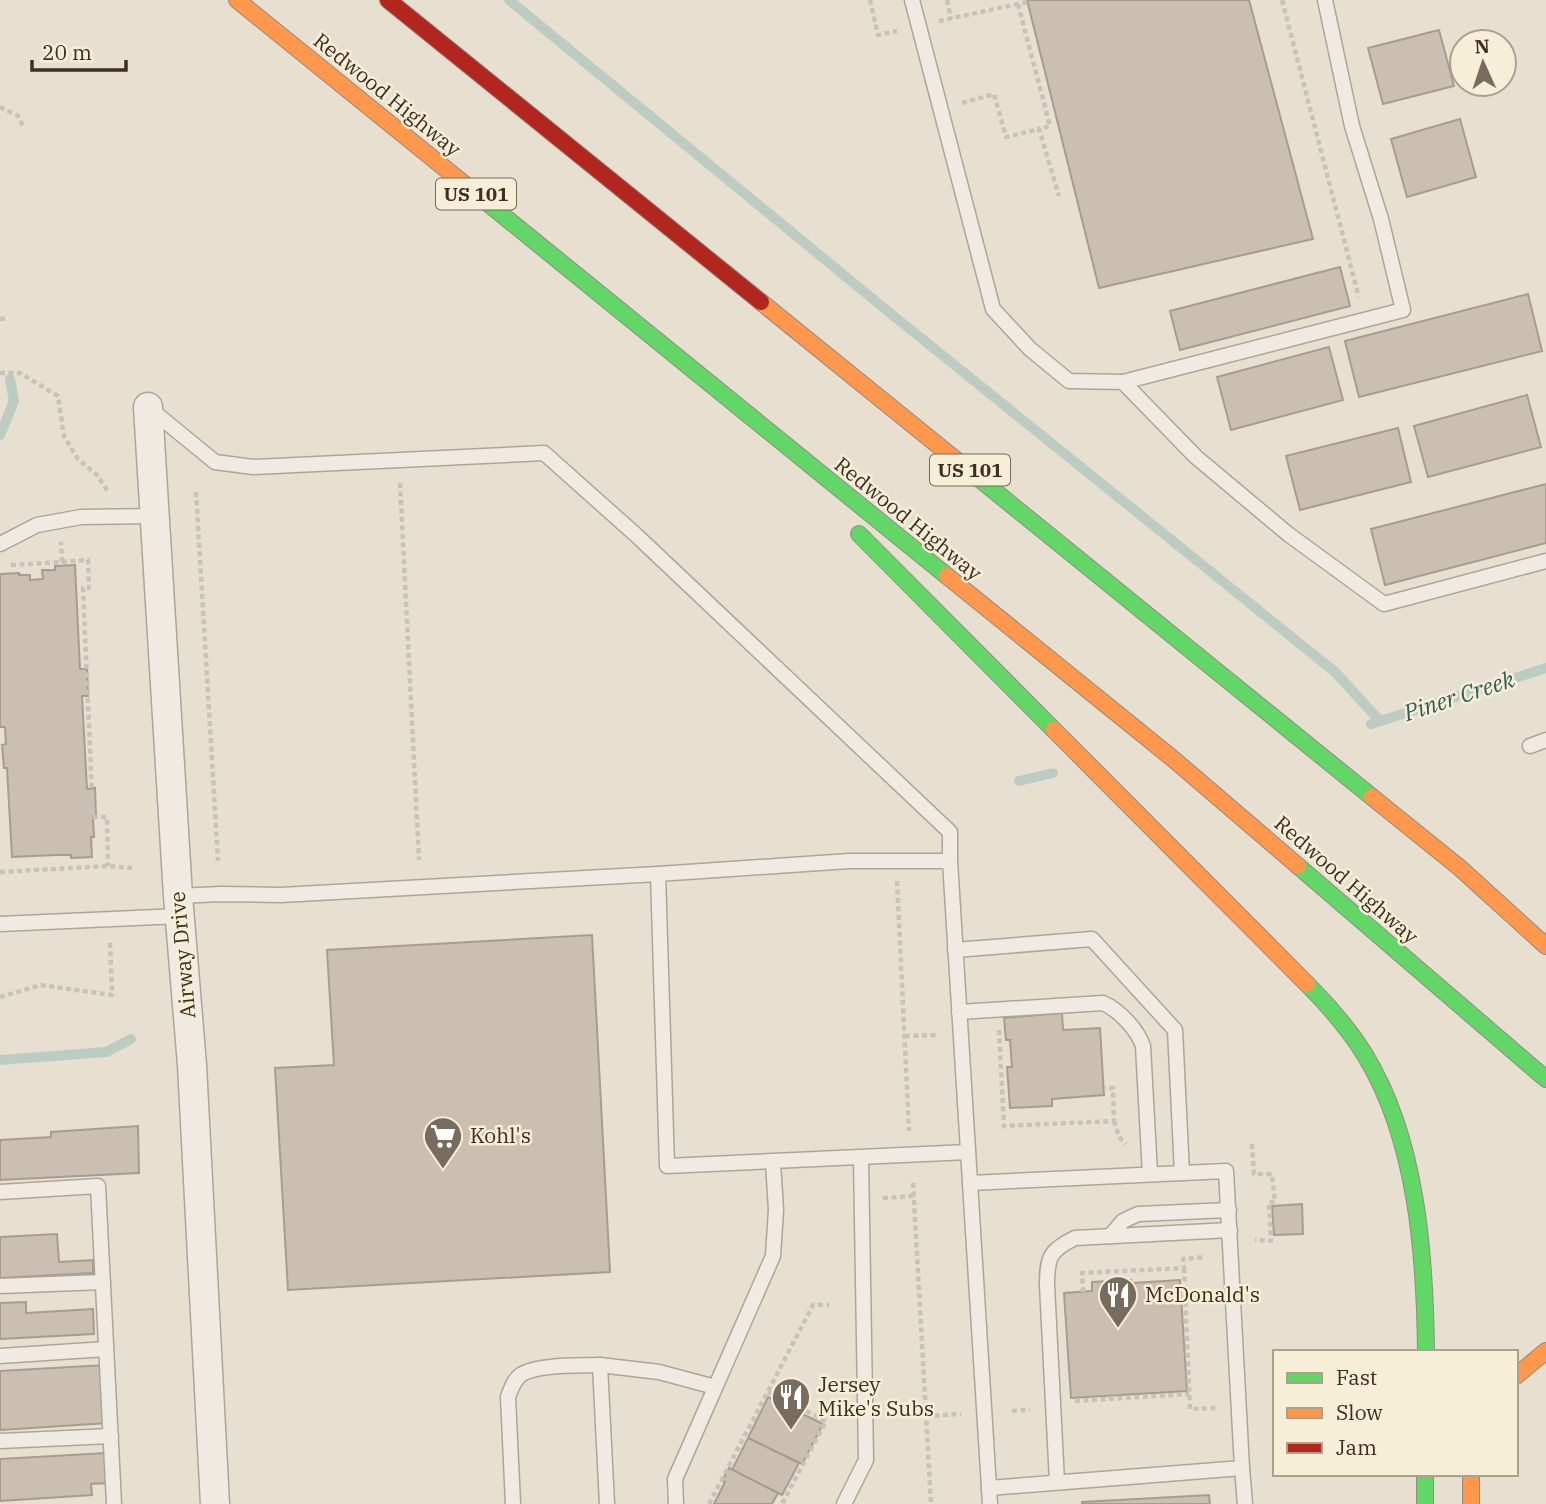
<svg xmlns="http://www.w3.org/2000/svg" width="1546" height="1504" viewBox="0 0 1546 1504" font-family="'IBM Plex Serif',serif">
<rect width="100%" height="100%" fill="#e7e0d1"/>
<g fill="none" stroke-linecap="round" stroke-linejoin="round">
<g stroke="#bcccc2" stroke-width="10">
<polyline points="509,0 890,313 1335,672 1380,721"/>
<polyline points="0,435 14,401 10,379"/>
<polyline points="1371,724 1546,668"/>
<polyline points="1019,781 1053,773"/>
<polyline points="0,1060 106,1052 131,1039"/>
</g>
</g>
<g fill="#cbbfb2" stroke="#a89c90" stroke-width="2">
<polygon points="1027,0 1249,0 1313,239 1099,288"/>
<polygon points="1439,30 1454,86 1383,104 1368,48"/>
<polygon points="1460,119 1476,177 1407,197 1391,139"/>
<polygon points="1340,267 1350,306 1180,350 1170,311"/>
<polygon points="1528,294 1542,351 1359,397 1345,341"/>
<polygon points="1329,347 1343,400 1231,430 1217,377"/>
<polygon points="1527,395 1541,447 1428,477 1414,426"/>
<polygon points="1398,428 1411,482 1300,510 1286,456"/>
<polygon points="1546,484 1546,543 1385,585 1371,529"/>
<polygon points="75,565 80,669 87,669 88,696 82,696 87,789 95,788 96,817 93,817 94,837 91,837 92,857 71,858 71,855 56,855 12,857 7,768 4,768 2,745 6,744 5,727 0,727 0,574 19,573 19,575 30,575 30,580 43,579 42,570 55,570 55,566"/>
<polygon points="592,935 610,1272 288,1290 275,1068 334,1065 327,950"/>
<polygon points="1062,1013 1063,1030 1100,1028 1104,1095 1052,1099 1052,1106 1010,1108 1007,1067 1012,1067 1010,1040 1006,1040 1004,1018"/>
<polygon points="138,1126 139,1173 0,1180 0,1140 51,1137 51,1132"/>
<polygon points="1302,1204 1303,1234 1274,1235 1272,1206"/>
<polygon points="57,1234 59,1262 93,1260 93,1273 0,1278 0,1237"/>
<polygon points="1131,1280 1132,1283 1180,1280 1187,1391 1071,1398 1064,1293 1092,1291 1092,1282"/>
<polygon points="26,1302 26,1313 93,1309 94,1334 0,1339 0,1303"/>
<polygon points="105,1365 108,1423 0,1430 0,1371"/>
<polygon points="768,1397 823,1424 802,1464 748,1438"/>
<polygon points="748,1438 799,1463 782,1495 732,1470"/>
<polygon points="106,1453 108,1483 91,1484 92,1495 0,1501 0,1459"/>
<polygon points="729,1468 778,1493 772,1504 714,1504 725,1482 722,1481"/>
<polygon points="1209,1495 1210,1504 1082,1504 1082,1502"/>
</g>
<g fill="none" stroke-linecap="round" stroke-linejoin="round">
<g stroke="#ada599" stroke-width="17">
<g id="lane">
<polyline points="912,0 993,309 1030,349 1069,381 1123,382 1196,457 1288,534 1384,604 1546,561"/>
<polyline points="1123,382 1403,310 1381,219 1352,126 1325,0"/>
<polyline points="149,408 215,462 253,467 544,453 636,535 950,832 950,861 849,861 658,874"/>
<polyline points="0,544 37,525 81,517 155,516"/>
<polyline points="1530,746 1546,740"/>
<polyline points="950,861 990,1504"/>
<polyline points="178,896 221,894 281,895 658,874 667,1166 968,1152"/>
<polyline points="0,924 180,916"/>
<polyline points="955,950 1092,939 1175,1030 1182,1173"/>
<path d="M959 1012 1103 1003C1119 1010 1137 1029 1143 1046L1150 1174"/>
<polyline points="970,1183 1226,1171 1242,1468 989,1488"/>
<polyline points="0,1192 98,1186 114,1504"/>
<polyline points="1110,1236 1123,1221 1138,1214 1229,1210"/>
<polyline points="0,1286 103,1282"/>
<polyline points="0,1356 106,1349"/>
<polyline points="0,1441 111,1436"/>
<polyline points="1242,1468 1245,1504"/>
<path d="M1057 1482 1047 1285C1047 1257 1050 1250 1075 1238L1230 1230"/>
<path d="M513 1504 508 1397C511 1389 514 1379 522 1374 540 1364 579 1366 600 1365"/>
<polyline points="607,1504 600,1365 659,1372 715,1387"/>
<polyline points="676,1504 675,1479 773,1256 776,1210 773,1162"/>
<polyline points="844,1504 866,1460 861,1158"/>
</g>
</g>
<g stroke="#ada599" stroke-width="31">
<polyline id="street" points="148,407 178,896 192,1065 215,1504"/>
</g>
<g stroke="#928b80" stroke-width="18">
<g id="fast">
<polyline points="484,200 947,576"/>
<polyline points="966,468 1372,797"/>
<polyline points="859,534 1054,730"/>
<polyline points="1298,866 1546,1079"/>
<path d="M1307 984C1328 1005 1349 1029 1365 1055 1417 1140 1425 1255 1426 1352"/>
<polyline points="1425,1474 1425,1504"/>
</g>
</g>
<g stroke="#928b80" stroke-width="18">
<g id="slow">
<polyline points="237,0 484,200"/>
<polyline points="761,302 966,468"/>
<polyline points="947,576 1172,758 1298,866"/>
<polyline points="1054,730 1307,984"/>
<polyline points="1372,797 1460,868 1546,946"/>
<polyline points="1516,1376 1546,1351"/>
<polyline points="1471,1474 1471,1504"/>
</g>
</g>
<g stroke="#928b80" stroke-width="18">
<polyline id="jam" points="388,0 761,302"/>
</g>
<g stroke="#c8c2b9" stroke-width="4.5" stroke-dasharray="5 3.5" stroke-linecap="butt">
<polyline points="870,0 878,35 897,31"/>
<polyline points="947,0 951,19"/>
<polyline points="1282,0 1358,294 1357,297"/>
<polyline points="1018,4 1050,126 1039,129 1059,196"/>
<polyline points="939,21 1027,2"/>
<polyline points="962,103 994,94 1006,137 1039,129"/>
<polyline points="0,107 18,116 24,128"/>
<polyline points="0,319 8,318"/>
<polyline points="0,373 20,373 58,396 64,436 78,459 97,475 109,493"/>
<polyline points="400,483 419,860"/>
<polyline points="196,492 218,861"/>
<polyline points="62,562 88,560 89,588 83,588 93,817 107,817 108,866"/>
<polyline points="11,565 62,562 61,542"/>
<polyline points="0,872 108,866 132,868"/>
<polyline points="897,881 909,1131"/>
<polyline points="0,997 41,985 112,995 110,942"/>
<polyline points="999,1030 1004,1126 1114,1121 1113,1088 1104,1088"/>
<polyline points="905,1036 936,1035"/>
<polyline points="1114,1121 1119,1137 1126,1144"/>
<polyline points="1252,1144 1254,1174 1272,1174 1275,1202 1269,1202 1271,1241 1255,1240"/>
<polyline points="913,1183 931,1504"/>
<polyline points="883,1198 914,1196"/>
<polyline points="1184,1268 1190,1409 1217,1408"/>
<polyline points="1083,1292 1082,1273 1184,1268 1183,1259 1205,1257"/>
<polyline points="768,1392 826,1421 782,1504"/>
<polyline points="1075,1401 1189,1394"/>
<polyline points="1012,1411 1030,1410"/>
<polyline points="926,1416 961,1414"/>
<polyline points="709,1504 813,1305 829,1305"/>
</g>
<use href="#lane" stroke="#efebe3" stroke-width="14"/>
<use href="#street" stroke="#efebe3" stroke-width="28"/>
<use href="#fast" stroke="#63d668" stroke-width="16"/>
<use href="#slow" stroke="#ff974d" stroke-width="16"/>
<use href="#jam" stroke="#b3261e" stroke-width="16"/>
</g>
<defs>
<g id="supermarket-pin" transform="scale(2.0125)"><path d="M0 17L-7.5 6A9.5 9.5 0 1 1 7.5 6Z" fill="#786c5e" stroke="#f7eed8"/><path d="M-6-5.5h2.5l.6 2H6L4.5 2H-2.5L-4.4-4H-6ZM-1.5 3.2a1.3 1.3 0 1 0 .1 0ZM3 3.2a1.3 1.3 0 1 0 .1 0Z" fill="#fff"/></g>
<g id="restaurant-pin" transform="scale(2.0125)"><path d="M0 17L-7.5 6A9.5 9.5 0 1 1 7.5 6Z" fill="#786c5e" stroke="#f7eed8"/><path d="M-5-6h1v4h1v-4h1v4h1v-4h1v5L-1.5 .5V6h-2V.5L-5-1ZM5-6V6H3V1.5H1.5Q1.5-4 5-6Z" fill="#fff"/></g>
</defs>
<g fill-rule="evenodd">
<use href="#supermarket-pin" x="443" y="1136"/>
<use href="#restaurant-pin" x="1118" y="1295"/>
<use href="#restaurant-pin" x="791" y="1397"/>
</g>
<g text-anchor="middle" stroke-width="5" stroke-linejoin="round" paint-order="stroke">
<g fill="#f7eed8" stroke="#756857" stroke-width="2">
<rect x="436" y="178.5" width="80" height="31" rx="5"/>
<rect x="930" y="454.5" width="80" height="31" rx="5"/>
</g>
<g font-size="19" font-weight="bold" fill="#3d2e20">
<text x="476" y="201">US 101</text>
<text x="970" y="477">US 101</text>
</g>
<g font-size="21" fill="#3d2e20" stroke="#f7eed8">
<text transform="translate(387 95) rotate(39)" y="7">Redwood Highway</text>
<text transform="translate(908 519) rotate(39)" y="7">Redwood Highway</text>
<text transform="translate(1346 880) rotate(41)" y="7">Redwood Highway</text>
<text transform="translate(183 955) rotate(-95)" y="7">Airway Drive</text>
</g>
<g font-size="21" fill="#3d2e20" stroke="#f7eed8" text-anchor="start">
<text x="470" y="1143">Kohl's</text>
<text x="1145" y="1302">McDonald's</text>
<text x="818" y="1392">Jersey<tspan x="818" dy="24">Mike's Subs</tspan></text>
</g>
<g font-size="23" font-style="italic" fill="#2f5d5a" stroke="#f7eed8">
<text transform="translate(1459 696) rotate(-18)" y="8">Piner Creek</text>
</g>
</g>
<rect x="1273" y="1350" width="245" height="126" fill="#f7eed8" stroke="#ada18e" stroke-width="2"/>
<rect x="1287" y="1373" width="35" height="10" fill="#63d668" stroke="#ada18e" stroke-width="2"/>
<text x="1336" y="1385" font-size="21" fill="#3d2e20">Fast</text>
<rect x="1287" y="1408" width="35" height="10" fill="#ff974d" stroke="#ada18e" stroke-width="2"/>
<text x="1336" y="1420" font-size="21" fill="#3d2e20">Slow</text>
<rect x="1287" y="1443" width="35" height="10" fill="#b3261e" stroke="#ada18e" stroke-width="2"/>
<text x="1336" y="1455" font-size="21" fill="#3d2e20">Jam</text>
<g transform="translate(1483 63) rotate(357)"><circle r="33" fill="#f7eed8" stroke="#ada18e" stroke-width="2"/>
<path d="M0-5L12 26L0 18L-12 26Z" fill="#786c5e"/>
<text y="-10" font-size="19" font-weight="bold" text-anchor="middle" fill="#3d2e20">N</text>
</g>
<path d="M32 60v10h94v-10" fill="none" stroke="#3d2e20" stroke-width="3.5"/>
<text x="42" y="60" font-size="21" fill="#3d2e20" stroke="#f7eed8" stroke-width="5" paint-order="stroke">20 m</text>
</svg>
